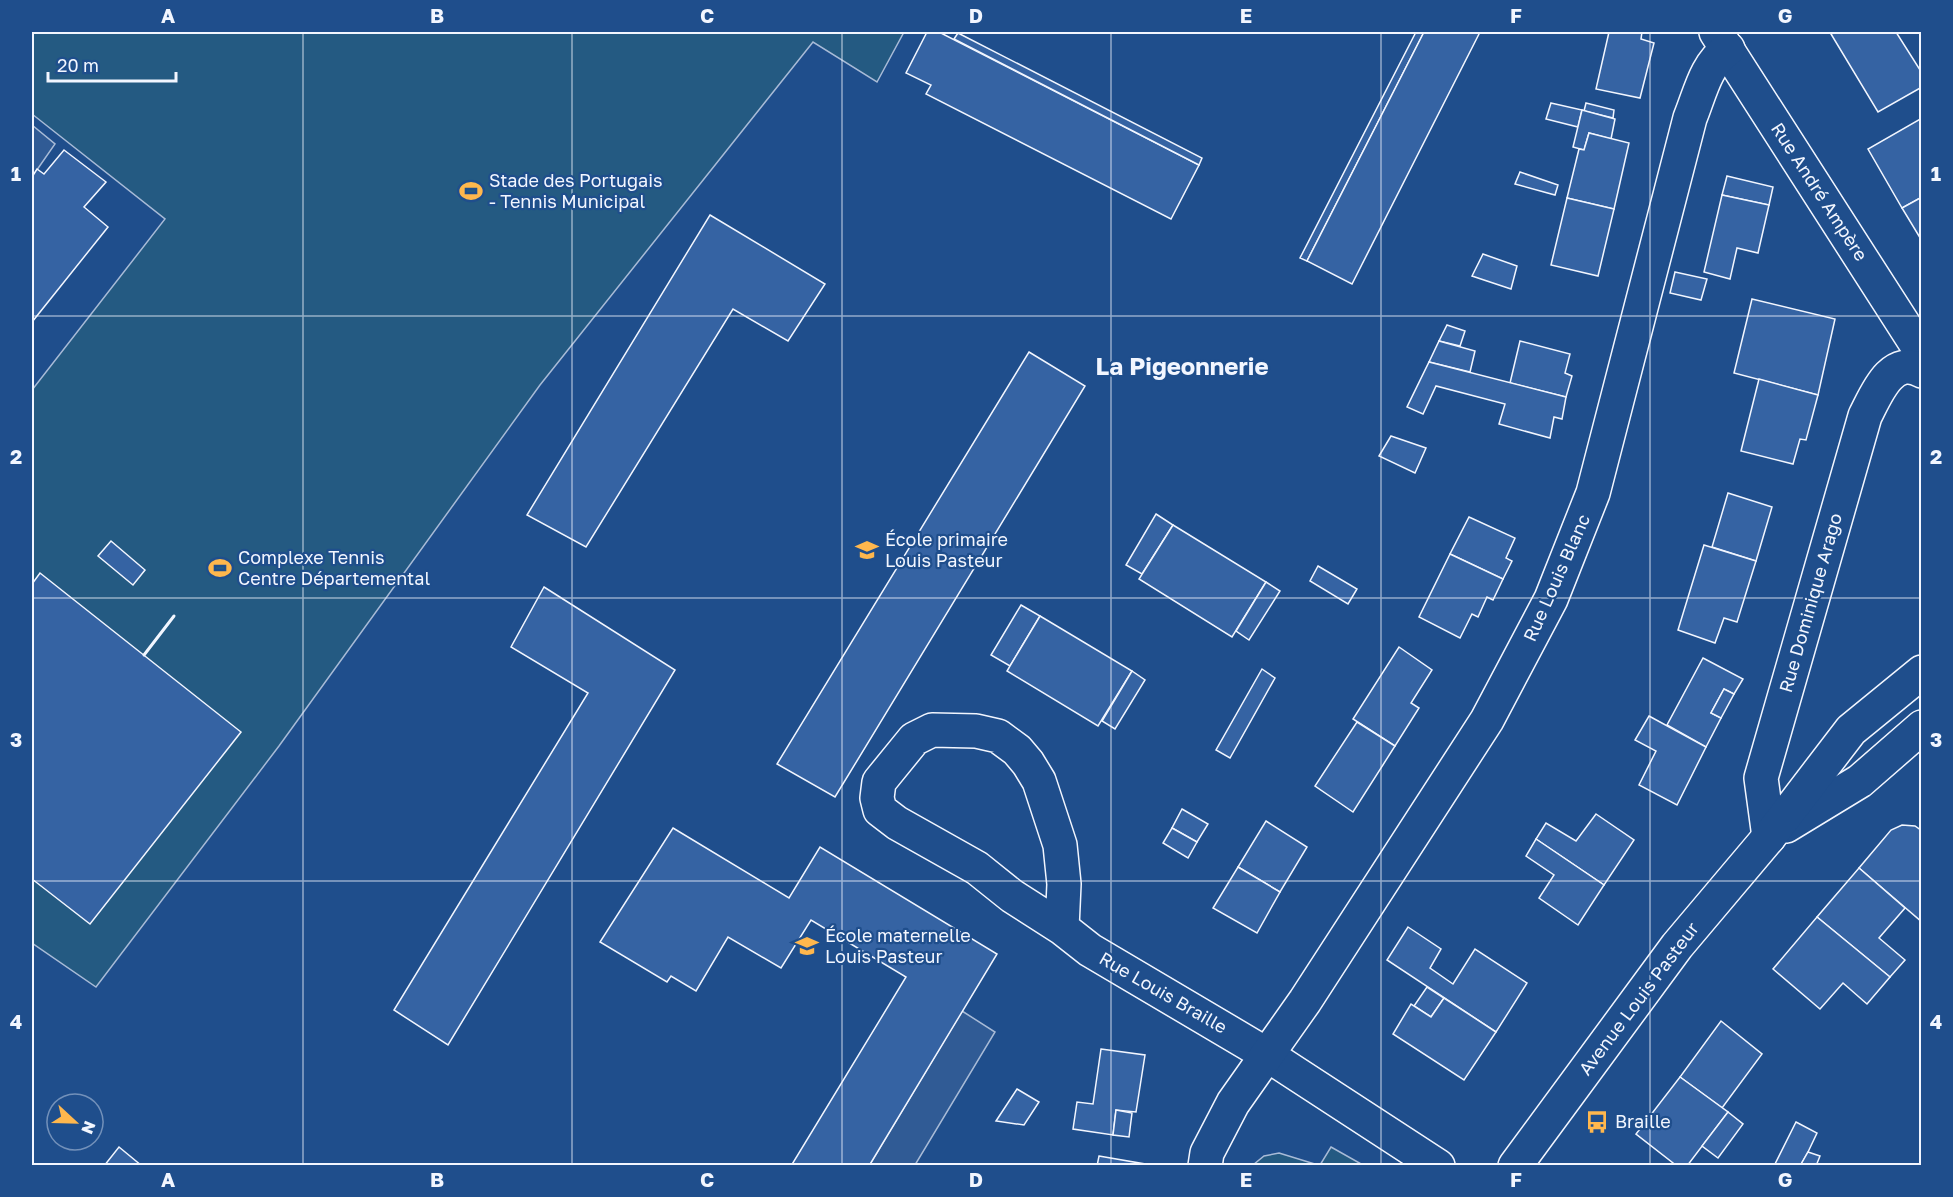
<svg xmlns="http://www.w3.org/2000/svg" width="1953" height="1197" viewBox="0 0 1953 1197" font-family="'Golos Text',sans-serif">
<rect width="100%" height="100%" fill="#1f4e8c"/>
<g fill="#245a82" stroke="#a8bbd7" stroke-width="1.5">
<polygon points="32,32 904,32 877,82 813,42 540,385 279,746 96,987 32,943 32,390 165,219 32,114"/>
<polygon points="1331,1147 1363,1165 1320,1165"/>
<polygon points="1279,1153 1318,1165 1253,1165 1264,1156"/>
</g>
<g fill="#305b95" stroke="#a8bbd7" stroke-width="1.5">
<polygon points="32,125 55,144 32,177"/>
<polygon points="962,1011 995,1032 915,1165 869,1166"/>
</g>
<g fill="#3563a3" stroke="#f2f6ff" stroke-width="1.5">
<polygon points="927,32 939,32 1199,165 1171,219 926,94 931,85 906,73"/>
<polygon points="1416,32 1424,32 1307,261 1300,258"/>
<polygon points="1424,32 1480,32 1352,284 1307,261"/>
<polygon points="1609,32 1642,32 1641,39 1654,43 1640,98 1596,89"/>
<polygon points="1835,32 1896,32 1922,73 1922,87 1878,112 1831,34"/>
<polygon points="958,33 1202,158 1199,165 954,39"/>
<polygon points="1551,103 1582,110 1578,127 1546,119"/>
<polygon points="1586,103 1614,110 1613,118 1584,111"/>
<polygon points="1582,110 1615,119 1611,139 1589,133 1584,150 1573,147"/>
<polygon points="1922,118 1922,197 1902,208 1868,149"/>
<polygon points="1589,133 1629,143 1614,209 1567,198 1579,149 1584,150"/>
<polygon points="64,150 106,182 84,207 108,227 32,322 32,177 37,169 44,174"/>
<polygon points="1520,172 1558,185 1555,195 1515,184"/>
<polygon points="1727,176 1773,187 1769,205 1722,195"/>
<polygon points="1722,195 1769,205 1758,253 1737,248 1730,279 1704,272"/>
<polygon points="1922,197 1922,241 1902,208"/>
<polygon points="1567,198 1614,209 1598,276 1551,265"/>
<polygon points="710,215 825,284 788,341 733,309 586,547 527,515"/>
<polygon points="1483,254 1517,266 1511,289 1472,276"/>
<polygon points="1675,272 1707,279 1701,300 1670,293"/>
<polygon points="1752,299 1835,319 1818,395 1734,373"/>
<polygon points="1447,325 1465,331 1460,346 1439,341"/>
<polygon points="1439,341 1475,351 1470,372 1429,362"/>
<polygon points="1520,341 1570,354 1565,373 1572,376 1566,397 1510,383"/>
<polygon points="1029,352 1085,386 835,797 777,764"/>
<polygon points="1429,362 1566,397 1562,419 1554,417 1550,438 1499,424 1505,404 1436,386 1423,414 1407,407"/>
<polygon points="1759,379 1818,395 1806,440 1800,439 1793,464 1741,451"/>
<polygon points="1391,436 1426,448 1415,473 1379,456"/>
<polygon points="1728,493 1772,507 1756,561 1712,547"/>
<polygon points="1156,514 1173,525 1142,574 1126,565"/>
<polygon points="1469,517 1515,538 1506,558 1512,561 1503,579 1450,554"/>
<polygon points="1173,525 1266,582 1232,637 1139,579"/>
<polygon points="111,541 145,570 133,585 98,556"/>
<polygon points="1704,545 1756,561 1737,622 1724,618 1715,643 1678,630"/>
<polygon points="1450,554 1503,579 1493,600 1487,597 1478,617 1472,614 1460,638 1419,617"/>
<polygon points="1318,566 1357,589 1348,604 1310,581"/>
<polygon points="40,573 241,732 90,924 32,879 32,584"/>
<polygon points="1266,582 1280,591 1249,640 1236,631"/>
<polygon points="544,587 675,670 448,1045 394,1010 588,693 511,647"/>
<polygon points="1021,605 1040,616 1010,666 991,655"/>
<polygon points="1040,616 1132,671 1098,726 1007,671"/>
<polygon points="1399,647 1432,670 1411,703 1419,708 1395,746 1353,719"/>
<polygon points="1703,658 1743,679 1734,694 1724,689 1711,713 1721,718 1706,747 1667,725"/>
<polygon points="1262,669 1275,678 1230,758 1216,750"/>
<polygon points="1132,671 1145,680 1115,729 1102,721"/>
<polygon points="1724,689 1734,694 1721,718 1711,713"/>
<polygon points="1649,716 1706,747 1677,805 1639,785 1656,751 1635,740"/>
<polygon points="1357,722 1395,746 1353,812 1315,786"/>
<polygon points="1182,809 1208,824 1197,842 1172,828"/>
<polygon points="1596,814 1634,840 1604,885 1536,839 1546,823 1576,841"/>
<polygon points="1266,821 1307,847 1280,892 1238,867"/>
<polygon points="1902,825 1915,826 1922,831 1922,922 1859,868 1891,830"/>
<polygon points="673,828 789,898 820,847 997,954 869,1166 791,1166 906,977 811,920 781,968 728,937 696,991 671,976 667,982 600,942"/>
<polygon points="1172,828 1197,842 1188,858 1163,843"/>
<polygon points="1536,839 1604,885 1578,925 1539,898 1554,875 1526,856"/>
<polygon points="1238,867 1280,892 1257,933 1213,908"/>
<polygon points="1859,868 1905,908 1879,938 1905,960 1890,977 1817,917"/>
<polygon points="1817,917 1890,977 1867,1004 1843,983 1820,1009 1773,969"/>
<polygon points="1408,927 1441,949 1430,968 1453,984 1475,949 1527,983 1496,1032 1387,960"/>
<polygon points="1427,987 1444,998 1431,1017 1414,1006"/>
<polygon points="1444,998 1496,1032 1464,1080 1393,1034 1411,1004 1431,1017"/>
<polygon points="1721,1021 1762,1054 1722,1108 1680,1077"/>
<polygon points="1101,1049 1145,1055 1136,1112 1116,1110 1113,1135 1073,1129 1077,1102 1093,1104"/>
<polygon points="1680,1077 1728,1112 1687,1166 1677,1166 1636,1134"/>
<polygon points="1017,1089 1039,1102 1024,1125 996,1121"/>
<polygon points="1116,1110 1132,1113 1129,1137 1113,1135"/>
<polygon points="1728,1112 1743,1124 1718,1158 1702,1146"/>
<polygon points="1796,1122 1817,1133 1808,1152 1800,1166 1774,1166"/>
<polygon points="119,1147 142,1166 104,1166"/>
<polygon points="1808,1152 1820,1156 1816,1166 1800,1166"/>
<polygon points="1099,1156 1145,1164 1145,1166 1097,1166"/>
</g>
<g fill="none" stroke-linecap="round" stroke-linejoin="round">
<g stroke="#f2f6ff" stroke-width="36">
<g id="minor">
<polyline points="1716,32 1922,353"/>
<path d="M1769 837 1761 778 1865 416C1876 395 1891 354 1922 371"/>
<polyline points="1062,928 1064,884 1060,845 1039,781 1028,763 1017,750 998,736 976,731 932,730 914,739 879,782 877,798 880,810 897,823 977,868 1012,896 1062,928 1090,950 1266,1054 1438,1166"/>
<path d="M1205 1166 1207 1153 1233 1103 1305 1001 1487 720 1551 599 1593 493 1690 118C1700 94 1705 65 1728 49"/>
</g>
</g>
<g stroke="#f2f6ff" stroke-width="36">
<g id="secondary">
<polyline points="1786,826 1860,781 1922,727"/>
<polyline points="1515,1166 1677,946 1769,837 1851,730 1922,672"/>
</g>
</g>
<use href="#minor" stroke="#1f4e8c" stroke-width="33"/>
<use href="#secondary" stroke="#1f4e8c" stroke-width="33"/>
<polyline stroke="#f2f6ff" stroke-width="3" points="144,655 174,616"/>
</g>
<path fill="none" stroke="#f2f6ff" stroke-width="1.5" stroke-opacity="0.55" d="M303 32V1166M572 32V1166M842 32V1166M1111 32V1166M1381 32V1166M1650 32V1166M32 316H1922M32 598H1922M32 881H1922"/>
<defs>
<g id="stadium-bare" transform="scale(1.8)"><path d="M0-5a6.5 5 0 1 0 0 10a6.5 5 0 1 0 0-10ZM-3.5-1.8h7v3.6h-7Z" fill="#ffb74d" stroke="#1f4e8c" stroke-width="2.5" paint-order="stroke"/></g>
<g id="school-bare" transform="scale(1.8)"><path d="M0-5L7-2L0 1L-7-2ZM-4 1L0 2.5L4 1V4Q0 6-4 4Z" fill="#ffb74d" stroke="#1f4e8c" stroke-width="2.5" paint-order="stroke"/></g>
<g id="bus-bare" transform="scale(1.8)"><path d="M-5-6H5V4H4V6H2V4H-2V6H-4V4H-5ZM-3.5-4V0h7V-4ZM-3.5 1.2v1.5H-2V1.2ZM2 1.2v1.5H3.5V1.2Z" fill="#ffb74d" stroke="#1f4e8c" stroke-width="2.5" paint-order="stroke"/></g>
</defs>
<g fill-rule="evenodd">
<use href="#stadium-bare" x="471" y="191"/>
<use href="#school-bare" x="867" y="550"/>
<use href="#stadium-bare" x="220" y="568"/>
<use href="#school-bare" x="807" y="946"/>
<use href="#bus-bare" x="1597" y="1122"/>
</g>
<g text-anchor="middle" stroke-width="4.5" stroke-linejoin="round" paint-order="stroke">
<g font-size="18" fill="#f2f6ff" stroke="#1f4e8c" text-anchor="start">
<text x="489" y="187">Stade des Portugais<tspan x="489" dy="21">- Tennis Municipal</tspan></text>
<text x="885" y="546">École primaire<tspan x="885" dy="21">Louis Pasteur</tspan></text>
<text x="238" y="564">Complexe Tennis<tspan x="238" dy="21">Centre Départemental</tspan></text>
<text x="825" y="942">École maternelle<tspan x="825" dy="21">Louis Pasteur</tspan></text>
<text x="1615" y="1128">Braille</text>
</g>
<g font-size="18" fill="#f2f6ff" stroke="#1f4e8c">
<text transform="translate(1819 192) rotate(57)" y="6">Rue André Ampère</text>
<text transform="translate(1557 578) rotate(-66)" y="6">Rue Louis Blanc</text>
<text transform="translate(1811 603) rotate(-74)" y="6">Rue Dominique Arago</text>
<text transform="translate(1163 993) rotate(30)" y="6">Rue Louis Braille</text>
<text transform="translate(1639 999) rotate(-53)" y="6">Avenue Louis Pasteur</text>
</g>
<g font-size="24" font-weight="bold" fill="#f2f6ff" stroke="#1f4e8c">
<text x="1182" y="375">La Pigeonnerie</text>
</g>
</g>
<rect width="1953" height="1197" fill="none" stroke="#1f4e8c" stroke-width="66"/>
<g transform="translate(75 1122) rotate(112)"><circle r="28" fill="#1f4e8c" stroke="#7391ba" stroke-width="1.5"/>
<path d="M0-4.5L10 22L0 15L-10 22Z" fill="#ffb74d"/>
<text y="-9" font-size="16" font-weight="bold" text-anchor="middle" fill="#f2f6ff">N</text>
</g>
<path d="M48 72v9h128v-9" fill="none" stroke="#f2f6ff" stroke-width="3"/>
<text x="57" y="72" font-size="18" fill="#f2f6ff" stroke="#1f4e8c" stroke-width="4.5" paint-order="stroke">20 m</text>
<rect x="33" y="33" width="1887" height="1131" fill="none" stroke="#f2f6ff" stroke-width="2"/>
<g font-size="20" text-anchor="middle" font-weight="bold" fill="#f2f6ff">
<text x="168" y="23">A</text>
<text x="437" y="23">B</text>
<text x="707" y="23">C</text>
<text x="976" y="23">D</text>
<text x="1246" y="23">E</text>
<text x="1516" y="23">F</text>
<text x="1785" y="23">G</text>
<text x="16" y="181">1</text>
<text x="1936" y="181">1</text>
<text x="16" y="464">2</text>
<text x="1936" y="464">2</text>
<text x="16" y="747">3</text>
<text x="1936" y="747">3</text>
<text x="16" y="1029">4</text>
<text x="1936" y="1029">4</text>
<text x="168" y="1187">A</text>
<text x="437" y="1187">B</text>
<text x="707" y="1187">C</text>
<text x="976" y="1187">D</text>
<text x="1246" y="1187">E</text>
<text x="1516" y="1187">F</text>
<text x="1785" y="1187">G</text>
</g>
</svg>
